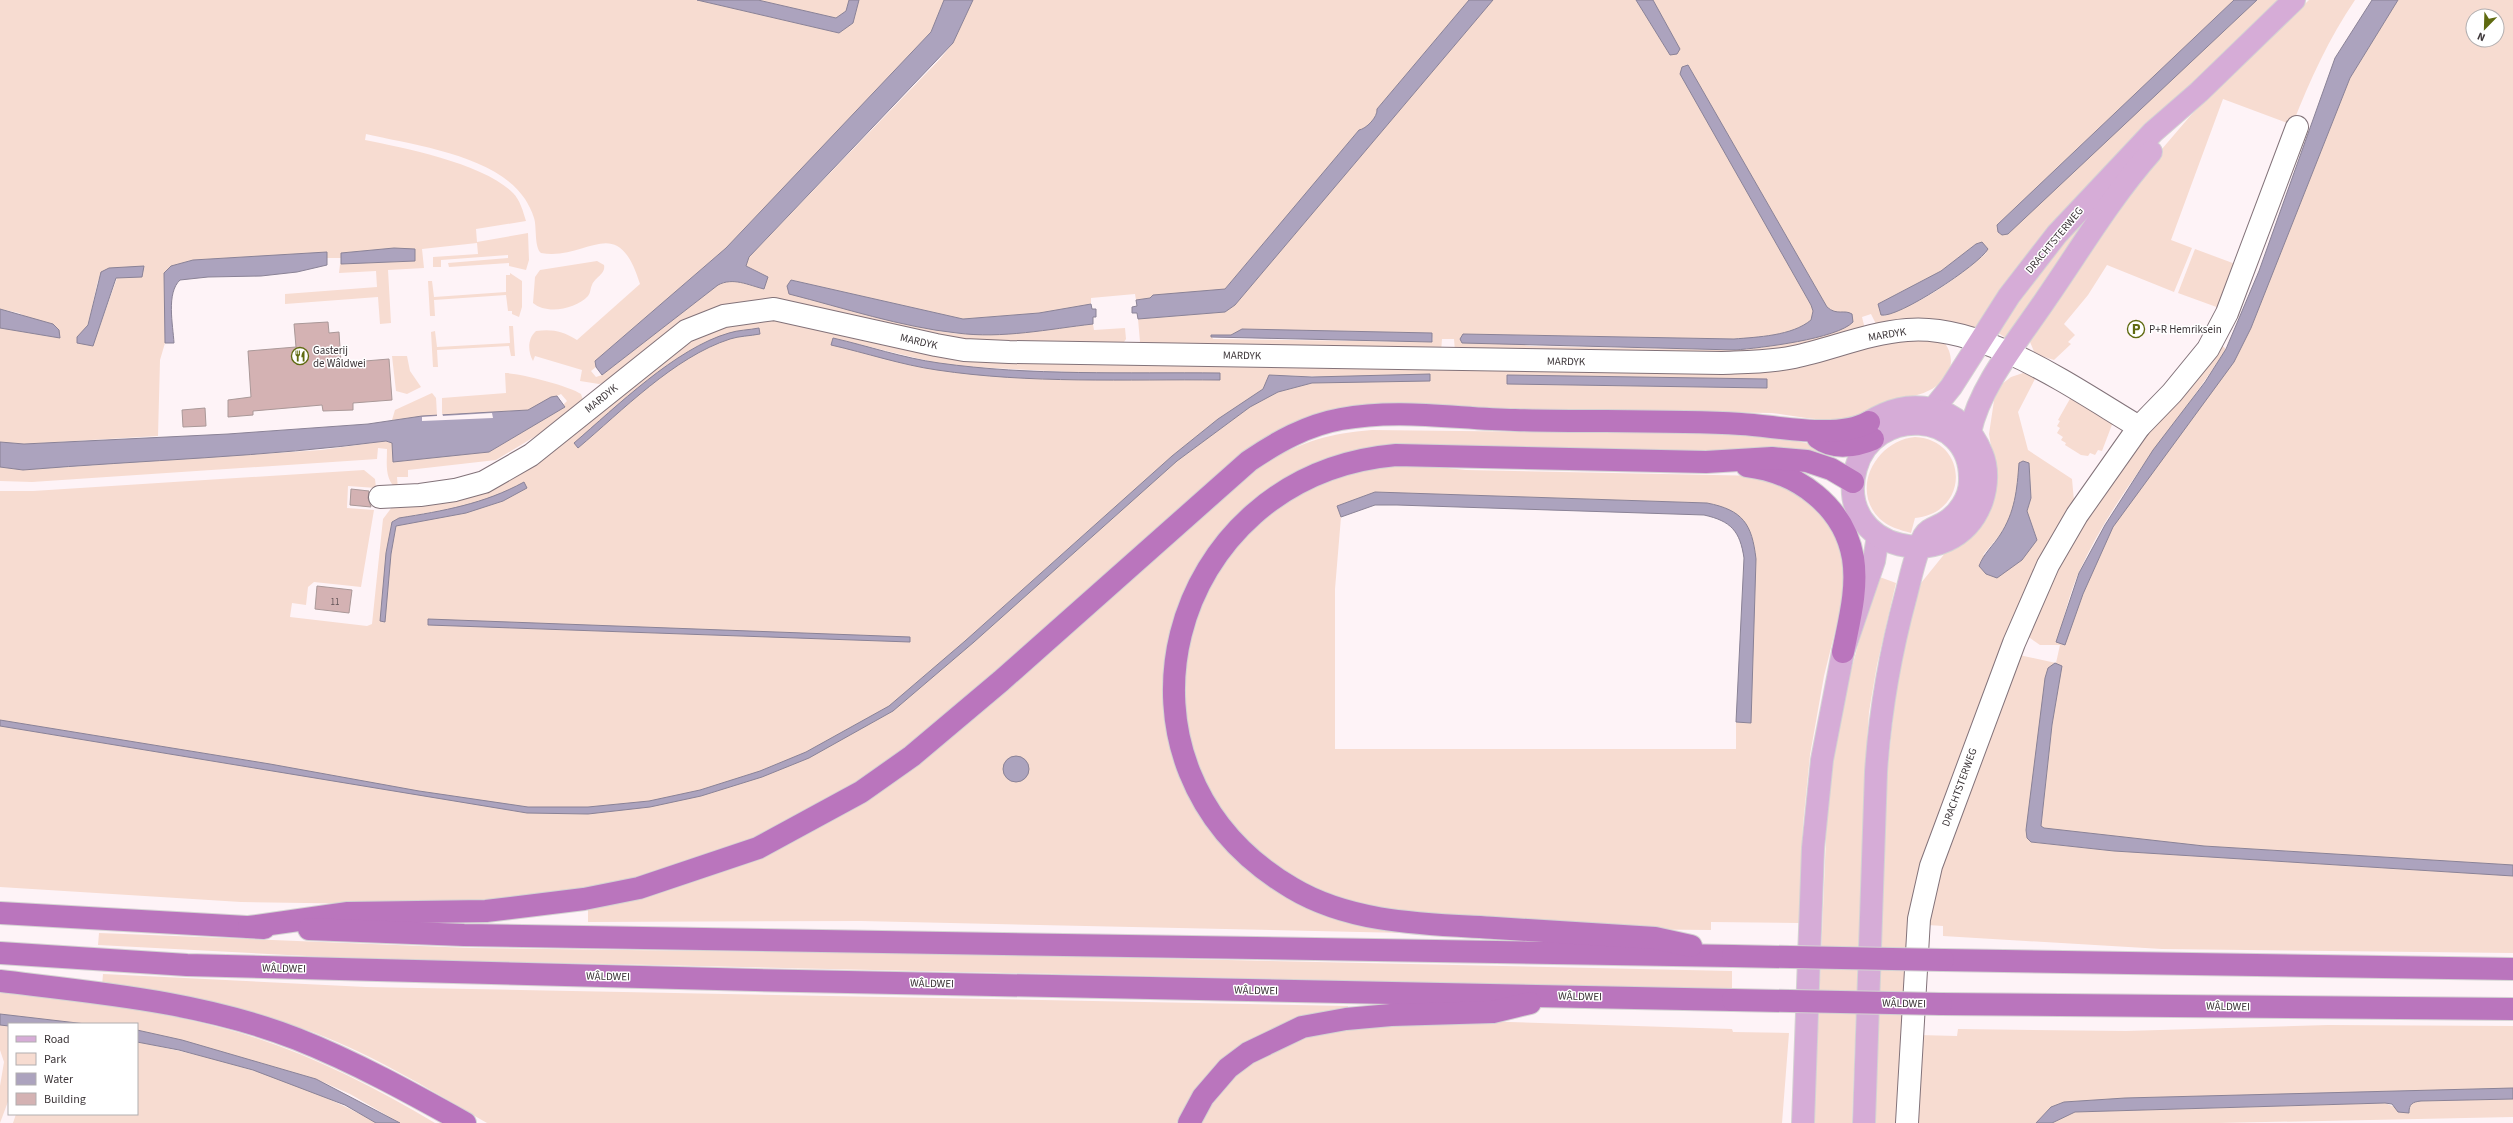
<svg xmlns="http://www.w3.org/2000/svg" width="2513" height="1123" viewBox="0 0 2513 1123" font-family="'Source Sans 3',sans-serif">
<rect width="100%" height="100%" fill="#fef3f7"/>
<g fill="#f7dcd1" fill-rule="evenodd">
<path d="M0 0H697L839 33 853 23 859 0H944L931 32 726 248 595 361 596 367 591 371 596 377 602 375 718 285C733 277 748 285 764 289L768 277 746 266 749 257 940 59 953 43 973 0H1469L1377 109C1378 117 1366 129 1359 130L1225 289 1136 300 1135 294 1091 298V304L1039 313 963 319 792 280 789 283 790 294 934 330 959 334 1032 331 1093 324 1094 330 1125 328 1126 339 1120 348 965 344 765 300 608 382 599 384 580 381 582 370 535 356 533 361C528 352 527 339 536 331 553 329 562 331 577 340L640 284C617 210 589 261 541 253 534 247 537 227 534 218 532 211 528 204 525 199 496 155 413 145 366 134L365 140C405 148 485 164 513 193 520 200 523 211 526 221L476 229 477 242 528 233 529 260 526 270 509 266V263L449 267 448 263 508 258V255L441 260V267H433V257L478 254 477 243 422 249 424 268 388 270 391 323 380 324 378 297 285 304V294L377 287 376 271 339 273 340 264 415 261 394 248 341 253V258H327V252L193 260C181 263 173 265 164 274L165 343 160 360 158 436 24 444 0 442V328L60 338 19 313 0 309ZM144 272 117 278 93 346 78 337 88 325 98 280Z"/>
<polygon points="758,0 849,0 846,11 836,18"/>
<path d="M1493 0H1636L1670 55 1680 49 1653 0H2234L1997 225 1998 232 2002 235 2257 0H2280L1975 330 1877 326 1871 314 1862 317 1865 329 1769 357 1455 351 1454 339H1442L1441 352 1143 345 1140 342 1138 319 1225 312 1235 305ZM1688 65 1827 307 1836 313 1849 312 1765 347 1735 350 1530 346 1463 334 1734 339C1757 337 1792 336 1811 320L1813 311 1811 305 1680 74ZM1976 244 1986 253C1957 279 1921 304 1884 316L1878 304 1941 271ZM1242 329 1431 333 1433 339 1432 342 1213 339 1211 335H1231Z"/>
<path d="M2309 0H2355C2329 38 2310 80 2293 123L2290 124 2223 99 2171 240 2192 248 2174 292 2107 265 2088 295 2064 324 2075 335 2068 342 2071 344 2054 360 2035 354 2030 342V337L2144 170 2191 115Z"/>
<path d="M2398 0H2513V865L2204 846 2044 828 2041 826 2052 725 2062 667 2031 842 2114 851 2513 876V953L2162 949 1943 936V926L1928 925 1940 869 2019 655 2056 663 2060 645H2040L2027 636 2053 569 2107 482 2220 344 2226 349C2178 424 2116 490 2079 572 2069 594 2064 619 2057 642H2066L2083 594 2113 527 2251 328 2350 78ZM2473 16H2497V40H2473Z"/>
<polygon points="2114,182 2006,338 1998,333 2044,259"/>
<polygon points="2195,249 2238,265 2222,309 2178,293"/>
<path d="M597 261 604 265C606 274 595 277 592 285 590 289 591 292 588 296 576 309 547 315 533 303L535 277 540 270Z"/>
<polygon points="510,273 522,281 522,307 519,317 512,314 512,311 508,311 506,295 434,300 435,316 430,316 428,281 432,281 434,297 506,292 506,275 510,275"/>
<path d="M775 316 935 350 1722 369 1908 336 1944 342C1962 366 1942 389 1917 395 1906 398 1895 399 1884 402 1871 407 1860 417 1845 419 1821 422 1796 416 1772 413L1420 408 1310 423 908 750 857 786 755 841 638 881 508 901 375 904 241 902 0 887V726L527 813 588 814 701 796 762 777 809 758 893 711 974 642 1177 461 1250 407 1278 392 1312 383 1430 380 1270 375 1263 389 1218 419 1172 456 965 641 889 706 806 752 760 771 700 790 649 801 588 807H528L419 791 270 764 0 720V491H33L364 470 375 479 376 488 348 486 347 508 374 510 361 587 314 582 308 587 306 605 292 603 290 617 367 626 372 624 383 519 392 507 460 494 707 327ZM759 328 760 334C750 336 739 336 729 339 674 357 622 411 578 448L574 443 674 361 707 341ZM833 338 937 363 973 367 1220 380 1020 378 831 345ZM1507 375 1767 379V388L1507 384ZM524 482 526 488 503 501 466 513 396 526 391 554 385 622 386 553 392 522 399 518 465 506 500 495Z"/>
<polygon points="509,326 513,326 515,356 511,356 509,346 437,350 438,367 433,367 431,332 435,331 437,347 510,343"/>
<polygon points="392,356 407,356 410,371 421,387 407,394 396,391"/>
<path d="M505 373C519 373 570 386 581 394L583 400 559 422 496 460 408 470V477H397L398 490C384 480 387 464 387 449L378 448 377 459 32 482 0 481V467L23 470 321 450 386 441 392 443 393 462 489 452 565 407 564 404 567 401 561 394 528 410 442 415V398L506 393Z"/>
<path d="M2023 373 2036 377 2018 412 2028 450 2072 479 2074 501 1924 865 1901 1123H1875L1887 775 1895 698 1910 620 1921 583 1946 552 1968 536 1992 452 1989 434 1995 394 2002 384 2011 377ZM2023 461 2029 463 2031 498 2027 511 2037 540 1983 555 1999 536 2012 514Z"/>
<polygon points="432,393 436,398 437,415 392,420 395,410"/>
<polygon points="2071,397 2113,422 2102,451 2098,450 2095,455 2090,453 2088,456 2081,455 2065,445 2066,443 2061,440 2063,437 2057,433 2060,428 2057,426 2060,421 2058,420"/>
<path d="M1372 430 1750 434 1788 439 1819 446 1814 457 1746 451 1452 447 1382 449 1236 520 1217 539 1201 563 1165 685 1229 848 1263 879 1303 904 1405 933 861 921 588 922V906L829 819 1243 477C1287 448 1318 434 1372 430Z"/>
<path d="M1915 437C1969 440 1970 513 1915 518L1911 533C1900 530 1889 527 1880 519 1849 489 1877 440 1915 437Z"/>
<path d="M1400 463 1466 470 1764 476 1779 480 1824 513 1844 552V595L1824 676 1810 755 1803 825 1799 923 1711 922V930L1607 929 1377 911 1304 887 1236 833 1203 785 1185 726 1184 662 1204 596 1223 564 1248 533 1272 512 1325 480ZM1375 492 1707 503C1743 510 1752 525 1756 559L1750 723 1736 722V749H1335V589L1341 517 1337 506Z"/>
<polygon points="1877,576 1896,583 1877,665 1869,712 1865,772 1852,1123 1814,1123 1828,790 1842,703"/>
<polygon points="99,933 470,948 956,954 1732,971 1732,989 470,961 326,957 98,945"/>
<path d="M103 974 366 987 1348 1006 1347 1011 1285 1026 1180 1123H487C427 1088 366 1050 301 1028 237 1006 169 998 102 986Z"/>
<path d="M0 990C76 1000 152 1009 226 1029 300 1049 369 1084 435 1123H400L350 1094 316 1079 182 1040 137 1030V1024H86L0 1014Z"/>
<polygon points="1448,1020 1732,1029 1733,1032 1789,1033 1782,1123 1196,1123 1240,1068 1317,1030"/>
<polygon points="0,1025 9,1026 9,1099 0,1123 0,1086 4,1062 0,1050"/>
<polygon points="2328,1025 2513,1026 2513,1088 2125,1098 2064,1102 2051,1107 2036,1123 1914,1123 1919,1035 1957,1036 1958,1029 2126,1031"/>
<path d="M137 1042C220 1058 302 1081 376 1123H13L16 1114H137Z"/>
<path d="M2513 1099V1117L2219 1123H2052L2075 1112 2385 1103 2409 1113C2410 1104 2412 1102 2421 1101Z"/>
</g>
<g fill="#aca3be" stroke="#8a8296">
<polygon points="697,0 758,0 836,18 846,11 849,0 859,0 853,23 839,33"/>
<path d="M944 0H973L953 43 749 257 746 266 768 277 764 289C748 285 733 277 718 285L602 375 596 367 595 361 726 248 931 32Z"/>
<path d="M1469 0H1493L1235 305 1225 312 1138 319 1137 313H1132V307L1137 306 1136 300 1150 298 1153 295 1225 289 1359 130C1366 129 1378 117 1377 109Z"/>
<polygon points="1636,0 1653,0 1680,49 1677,54 1670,55"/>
<polygon points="2234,0 2257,0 2008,234 2002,235 1998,232 1997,225"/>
<polygon points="2372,0 2398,0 2350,78 2251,328 2234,362 2113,527 2083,594 2065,645 2056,642 2079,573 2105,525 2153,450 2205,382 2226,349 2259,271 2335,58"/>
<path d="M1688 65 1827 307C1837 316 1844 309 1852 314L1853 322C1837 339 1760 348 1735 350L1462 343 1460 339 1463 334 1734 339C1757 337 1792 336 1811 320L1813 311 1811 305 1680 74 1682 67Z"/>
<path d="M1982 242 1988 249C1979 265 1897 319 1881 315L1878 304 1941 271 1976 244Z"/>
<polygon points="394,248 415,249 415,261 341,264 341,253"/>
<path d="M327 252V265L297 272 261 276 208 277 180 280C166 293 173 325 174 343H165L164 273 171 266 193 260Z"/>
<polygon points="144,266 142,277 116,278 93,346 77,343 77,337 88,325 101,272 109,268"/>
<path d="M791 280 963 319 1039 313 1091 304 1092 309H1096V317H1093V324C1049 329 1002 339 957 333 901 327 844 308 789 294L787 286Z"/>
<polygon points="0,309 53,324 59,330 60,338 0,328"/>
<path d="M759 328 760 334C750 336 739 336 730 339 674 357 622 411 578 448L574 443C616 407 676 348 729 333 738 330 749 330 759 328Z"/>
<polygon points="1242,329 1432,333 1432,342 1211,337 1211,335 1231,335"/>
<path d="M833 338C868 346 903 358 939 363 1031 376 1126 372 1220 373V380C1126 379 1030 384 937 370 902 365 866 353 831 345Z"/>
<polygon points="1430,374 1430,381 1312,383 1278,392 1250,407 1177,461 974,642 893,711 809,758 762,777 701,796 650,807 588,814 527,813 0,726 0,720 270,764 419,791 528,807 588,807 649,801 700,790 760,771 806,752 889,706 965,641 1172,456 1218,419 1263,389 1269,375 1312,377"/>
<polygon points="1507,375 1767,379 1767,388 1507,384"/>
<path d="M557 396 565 407 489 452 393 462 392 443 386 441C266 457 144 460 23 470L0 467V442L24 444 228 434 368 424 422 416 528 410 551 397Z"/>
<path d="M2023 461 2029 463 2031 498 2027 511 2037 540 2022 560 1997 578 1986 574 1979 566C1984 553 1993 546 2000 535 2015 512 2017 490 2019 463Z"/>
<path d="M524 482 527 488 503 501 466 513 396 526 391 554 385 622 380 621 386 553 392 522 399 518C443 511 484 504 524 482Z"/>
<path d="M1375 492 1707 503C1743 510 1752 524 1756 559L1751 723 1736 722 1744 558C1740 531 1731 521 1704 515L1397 505H1375L1341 517 1337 506Z"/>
<polygon points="428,619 910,637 910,642 428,625"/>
<polygon points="2055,663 2062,666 2052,725 2041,826 2044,828 2204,846 2513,865 2513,876 2114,851 2031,842 2027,838 2026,830 2045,678 2048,668"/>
<circle cx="1016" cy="769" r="13"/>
<polygon points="0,1014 86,1024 9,1024 9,1026 0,1025"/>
<polygon points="137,1030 182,1040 316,1079 400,1123 376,1123 345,1105 253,1070 179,1050 137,1042"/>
<path d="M2513 1088V1099L2421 1101C2412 1102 2409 1104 2409 1113L2398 1112 2392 1104 2385 1103 2075 1112 2052 1123H2036L2051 1107 2064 1102 2125 1098Z"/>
</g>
<polygon fill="#fef3f7" points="437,413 442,413 443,416 492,413 493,418 422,421 422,417 437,416"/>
<g fill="#d4b2b3" stroke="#aa9898">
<polygon points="328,322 329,333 339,332 341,363 389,359 392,400 353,403 353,410 323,411 322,405 253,411 253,415 228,417 228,400 251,397 248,351 296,347 294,324"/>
<polygon points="205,408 206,426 183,427 182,410"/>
<polygon points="351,489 369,491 368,498 371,507 350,505"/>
<polygon points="317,586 352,590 349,613 315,609"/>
</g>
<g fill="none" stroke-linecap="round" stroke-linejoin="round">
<g stroke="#827279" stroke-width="24">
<g id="minor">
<path d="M380 497 420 495 455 490 484 482 531 455 686 331 724 316 774 309 936 345 964 350 1009 352 1722 363C1746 362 1771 362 1794 357 1832 349 1868 333 1907 330 1983 323 2075 389 2139 427"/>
<polyline points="1907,1123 1919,919 1931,866 2014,643 2048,565 2077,515 2139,427 2172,393 2208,349 2227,313 2297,127"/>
</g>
</g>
<g stroke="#d4d3d3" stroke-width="24">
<g id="major">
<polyline points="1925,419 1951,387 2009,296 2057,234 2153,132 2199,92 2294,0"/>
<path d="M1970 432C1980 384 2021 337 2048 296 2081 248 2112 196 2151 152"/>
<polyline points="1803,1123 1813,848 1822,760 1843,652 1874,561 1878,536"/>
<path d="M1864 1123 1876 772C1880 711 1890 654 1906 595 1911 576 1915 554 1924 536 1928 529 1935 528 1942 524 1958 516 1971 497 1970 478 1970 409 1873 406 1856 468 1832 550 1954 579 1982 501 1987 486 1988 468 1982 454 1973 431 1956 414 1932 409 1908 404 1889 410 1869 422"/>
</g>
</g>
<g stroke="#d4d3d3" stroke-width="24">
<g id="highway">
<path d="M1818 438C1834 450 1856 446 1873 439"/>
<path d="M1747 466C1797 472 1844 506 1853 558 1858 589 1849 621 1843 652"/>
<polyline points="0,913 264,928"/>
<path d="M249 927 348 913 486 911 584 899 639 888 758 848 861 792 912 756 1001 681 1249 461C1277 442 1307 425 1341 419 1399 408 1457 419 1515 420 1591 422 1666 420 1741 424 1778 426 1837 440 1869 422"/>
<polyline points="309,929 464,935 1733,956"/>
<path d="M1691 946 1655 938C1602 935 1548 931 1495 928 1427 924 1352 924 1292 888 1088 768 1165 475 1396 455L1706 462 1772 458 1807 461 1831 469 1853 482"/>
<polyline points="0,953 187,965 755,980 1733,1000"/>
<polyline points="1943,960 2513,969"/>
<path d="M0 981C99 993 203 1002 297 1039 355 1062 411 1093 465 1123"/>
<polyline points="1941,1004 2513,1009"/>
<polyline points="1189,1123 1203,1097 1228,1068 1248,1053 1302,1027 1346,1019 1391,1015 1493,1012 1530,1003"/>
</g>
</g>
<use href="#minor" stroke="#fff" stroke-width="22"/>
<use href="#major" stroke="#d6acd7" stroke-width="22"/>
<use href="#highway" stroke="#ba75bd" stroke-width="22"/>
<g stroke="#d4d3d3" stroke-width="24" stroke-linecap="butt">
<g id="highway-bridge">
<polyline points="1733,956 1943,960"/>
<polyline points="1733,1000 1941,1004"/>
</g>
</g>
<use href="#highway-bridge" stroke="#ba75bd" stroke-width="22"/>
</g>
<defs>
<g id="parking-ring" transform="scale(0.9)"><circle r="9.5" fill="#fff" stroke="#5f6a10" stroke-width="1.5"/><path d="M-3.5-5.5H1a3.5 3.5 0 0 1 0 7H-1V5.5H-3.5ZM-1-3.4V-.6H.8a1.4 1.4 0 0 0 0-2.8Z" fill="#5f6a10"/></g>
<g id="restaurant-ring" transform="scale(0.9)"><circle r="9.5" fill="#fff" stroke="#5f6a10" stroke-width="1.5"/><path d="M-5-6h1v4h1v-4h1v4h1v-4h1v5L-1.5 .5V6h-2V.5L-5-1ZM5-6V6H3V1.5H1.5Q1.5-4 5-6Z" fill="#5f6a10"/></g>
</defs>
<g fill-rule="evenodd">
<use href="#parking-ring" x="2136" y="329"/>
<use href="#restaurant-ring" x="300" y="356"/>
</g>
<g text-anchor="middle" stroke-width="3" stroke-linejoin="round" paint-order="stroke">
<g font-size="9" fill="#625457">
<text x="335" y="605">11</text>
</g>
<g font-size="11" fill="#3c3538" stroke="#fff">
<text transform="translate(2054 240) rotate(-50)" y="4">DRACHTSTERWEG</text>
<text transform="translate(1887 334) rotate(-9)" y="4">MARDYK</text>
<text transform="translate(919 341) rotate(13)" y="4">MARDYK</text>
<text transform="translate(1242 355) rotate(1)" y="4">MARDYK</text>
<text transform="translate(1566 361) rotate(1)" y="4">MARDYK</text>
<text transform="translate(601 398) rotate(-39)" y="4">MARDYK</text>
<text transform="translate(1959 787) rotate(-70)" y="4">DRACHTSTERWEG</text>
<text transform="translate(284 968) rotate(1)" y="4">WÂLDWEI</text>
<text transform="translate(608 976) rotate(1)" y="4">WÂLDWEI</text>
<text transform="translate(932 983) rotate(1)" y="4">WÂLDWEI</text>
<text transform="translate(1256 990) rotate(1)" y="4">WÂLDWEI</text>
<text transform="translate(1580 996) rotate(1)" y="4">WÂLDWEI</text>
<text transform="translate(1904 1003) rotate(1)" y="4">WÂLDWEI</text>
<text transform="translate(2228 1006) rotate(1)" y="4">WÂLDWEI</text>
</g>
<g font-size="11" fill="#3c3538" stroke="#fff" text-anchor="start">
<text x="2149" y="333">P+R Hemriksein</text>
<text x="313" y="354">Gasterij<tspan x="313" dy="13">de Wâldwei</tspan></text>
</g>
</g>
<rect x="8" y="1023" width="130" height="92" fill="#ffffff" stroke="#b1aeaf"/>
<rect x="16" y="1036" width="20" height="6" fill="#d6acd7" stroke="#b1aeaf"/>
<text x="44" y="1043" font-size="12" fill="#3c3538">Road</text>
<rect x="16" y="1053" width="20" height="12" fill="#f7dcd1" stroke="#b1aeaf"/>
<text x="44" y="1063" font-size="12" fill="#3c3538">Park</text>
<rect x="16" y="1073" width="20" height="12" fill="#aca3be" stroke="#b1aeaf"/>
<text x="44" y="1083" font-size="12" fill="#3c3538">Water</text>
<rect x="16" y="1093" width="20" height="12" fill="#d4b2b3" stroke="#b1aeaf"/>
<text x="44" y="1103" font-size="12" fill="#3c3538">Building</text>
<g transform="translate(2485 28) rotate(203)"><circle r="19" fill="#ffffff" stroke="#b1aeaf"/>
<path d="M0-3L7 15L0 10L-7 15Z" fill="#5f6a10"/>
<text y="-6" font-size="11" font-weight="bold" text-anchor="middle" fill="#3c3538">N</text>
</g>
</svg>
